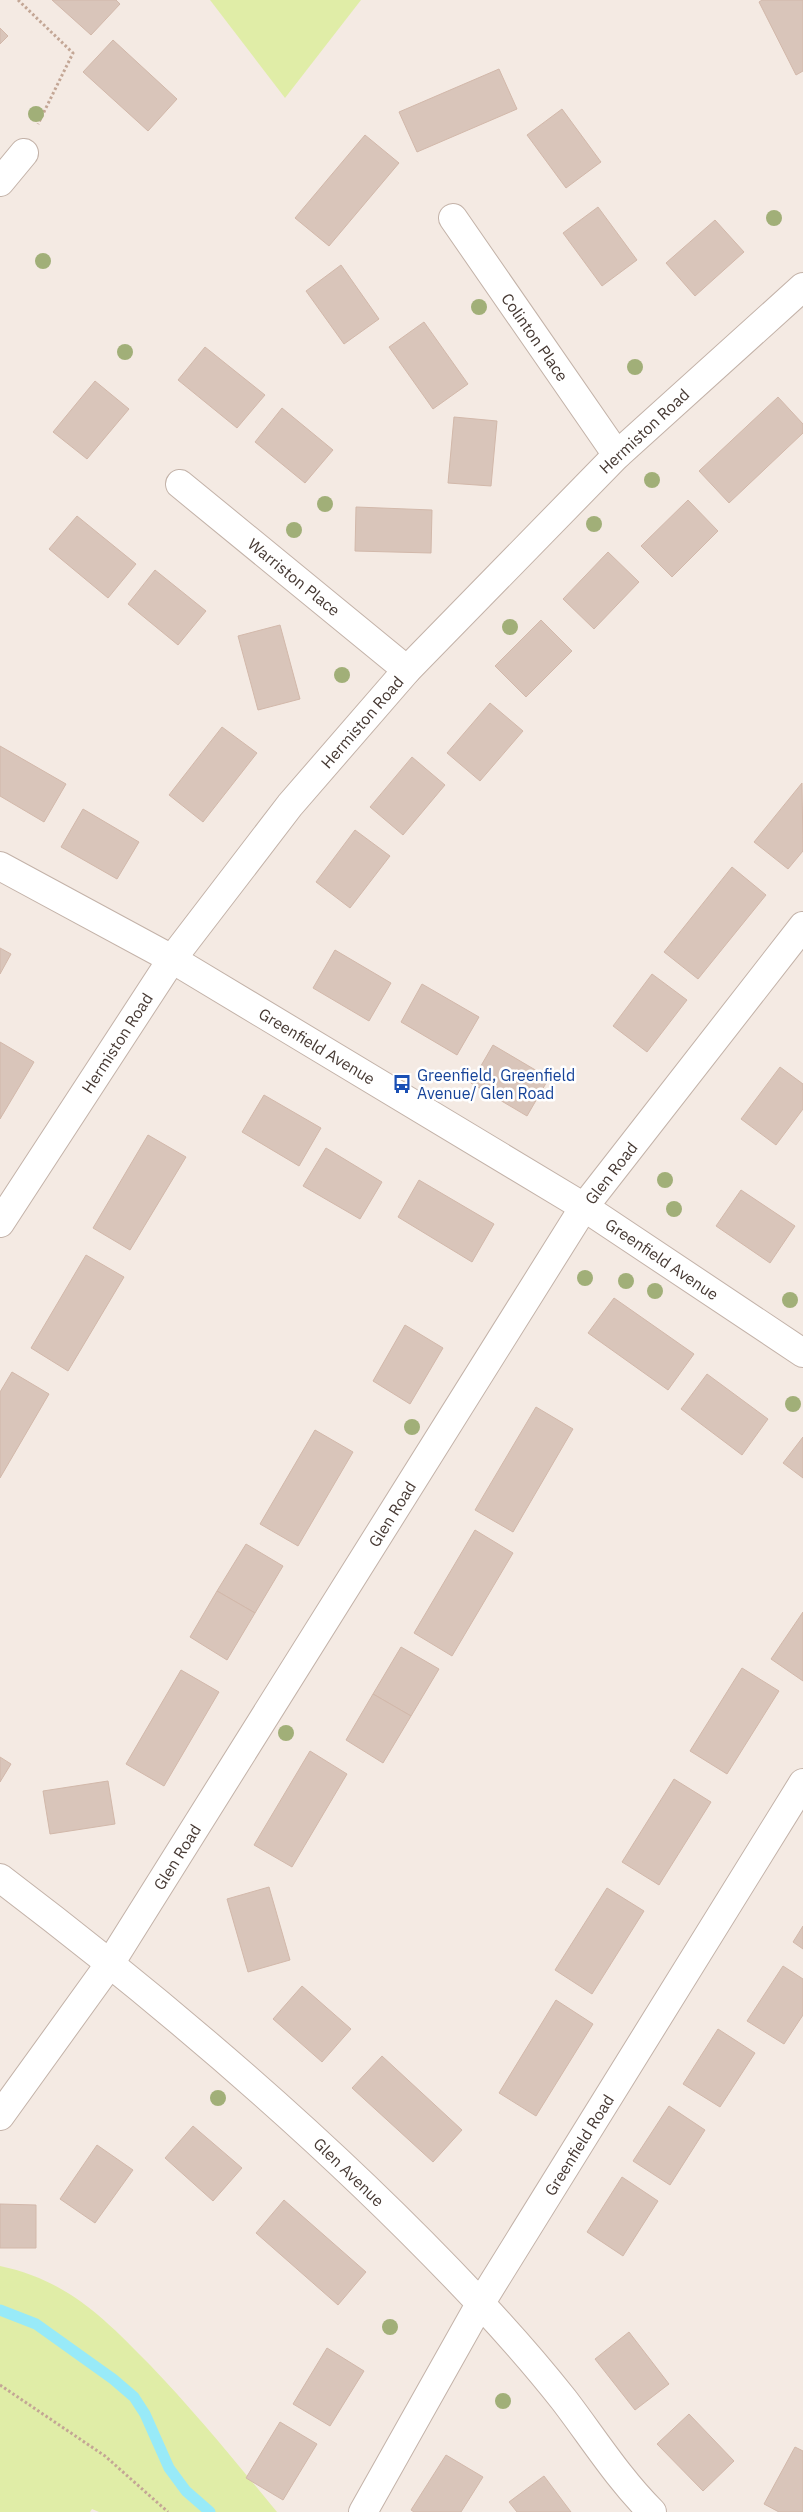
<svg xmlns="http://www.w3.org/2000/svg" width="803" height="2512" viewBox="0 0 803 2512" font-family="'IBM Plex Sans',sans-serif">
<rect width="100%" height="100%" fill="#f4eae3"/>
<g fill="#e0eda7">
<polygon points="210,0 361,0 285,98"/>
<path d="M0 2266C67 2280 104 2318 150 2365 195 2412 236 2462 277 2512H99L92 2509 90 2512H0Z"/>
</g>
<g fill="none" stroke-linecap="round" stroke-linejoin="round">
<polyline stroke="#98eaf8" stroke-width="11" points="0,2310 36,2324 113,2379 134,2397 145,2414 169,2468 186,2491 210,2512"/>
</g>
<g fill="#d9c5ba" stroke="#d2b8aa">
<polygon points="52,0 116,0 120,4 91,35"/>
<polygon points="762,0 803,0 803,71 796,75 759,2"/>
<polygon points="0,28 8,36 0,44"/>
<polygon points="113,40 177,99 148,131 83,72"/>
<polygon points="499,69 517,109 417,152 399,112"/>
<polygon points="562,109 601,162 566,188 527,135"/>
<polygon points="365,135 399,163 329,246 295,218"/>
<polygon points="598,207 637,260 602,286 563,233"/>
<polygon points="715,220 744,252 695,296 666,263"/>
<polygon points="341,265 379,319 344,344 306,291"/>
<polygon points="424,322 468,384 433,409 389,347"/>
<polygon points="205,347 265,395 237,428 178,380"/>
<polygon points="95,381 129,409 87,459 53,432"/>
<polygon points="778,397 803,424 803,433 729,503 699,471"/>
<polygon points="282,408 333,450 305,483 255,442"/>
<polygon points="454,417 497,421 491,486 448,483"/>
<polygon points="688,500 718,531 672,577 641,546"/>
<polygon points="356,507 432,510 431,553 355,551"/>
<polygon points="77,516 136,564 108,598 49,549"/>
<polygon points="608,552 639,582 594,629 563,599"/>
<polygon points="155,570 206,611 178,645 128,604"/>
<polygon points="541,620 572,651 526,697 495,666"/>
<polygon points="280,625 300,699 258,710 238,636"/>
<polygon points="490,703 523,731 480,781 447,753"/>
<polygon points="222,727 257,753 203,822 169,795"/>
<polygon points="0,746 66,784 44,822 0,796"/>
<polygon points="412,757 445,785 403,835 370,807"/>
<polygon points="802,783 803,851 788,869 754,842"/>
<polygon points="83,809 139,842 117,879 61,847"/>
<polygon points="355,830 390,856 350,908 316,882"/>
<polygon points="732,867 766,895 698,979 664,952"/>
<polygon points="0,948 11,954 0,974"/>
<polygon points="335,950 391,983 369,1021 313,988"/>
<polygon points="652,974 687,1000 647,1052 613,1026"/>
<polygon points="422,984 479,1017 457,1055 401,1022"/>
<polygon points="0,1042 34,1062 0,1119"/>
<polygon points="493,1045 549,1078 527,1116 471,1083"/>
<polygon points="780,1067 803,1084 803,1109 776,1145 741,1119"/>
<polygon points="264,1095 321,1128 299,1166 242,1132"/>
<polygon points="148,1135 186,1157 130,1250 93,1228"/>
<polygon points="326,1148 382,1182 360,1219 303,1186"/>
<polygon points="419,1180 494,1224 472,1262 398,1217"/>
<polygon points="741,1190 795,1226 770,1263 716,1226"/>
<polygon points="86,1255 124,1277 68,1371 31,1348"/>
<polygon points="614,1298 694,1354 668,1390 588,1333"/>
<polygon points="405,1325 443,1348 410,1404 373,1381"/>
<polygon points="12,1372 49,1394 0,1478 0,1392"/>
<polygon points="707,1374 768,1419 742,1455 681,1409"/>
<polygon points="536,1407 573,1429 513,1532 475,1510"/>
<polygon points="315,1430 353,1452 298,1546 260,1524"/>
<polygon points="803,1437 803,1478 783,1463"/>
<polygon points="475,1530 513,1553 452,1656 414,1633"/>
<polygon points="246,1544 283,1566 255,1613 217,1591"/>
<polygon points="217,1591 255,1613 227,1660 190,1637"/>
<polygon points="803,1612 803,1681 771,1659"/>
<polygon points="401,1647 439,1669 411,1716 373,1694"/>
<polygon points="742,1668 779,1691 727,1774 690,1751"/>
<polygon points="181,1670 219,1692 164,1786 126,1764"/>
<polygon points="373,1694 411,1716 383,1763 346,1740"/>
<polygon points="310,1751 347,1774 292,1867 254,1845"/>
<polygon points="0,1757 11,1764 0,1782"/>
<polygon points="674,1779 711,1802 659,1885 622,1862"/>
<polygon points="108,1781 115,1824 50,1834 43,1791"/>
<polygon points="269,1887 290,1960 248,1972 227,1899"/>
<polygon points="607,1888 644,1911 592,1994 555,1970"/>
<polygon points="803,1926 803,1949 793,1942"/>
<polygon points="783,1966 803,1979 803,2015 784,2044 747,2021"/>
<polygon points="302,1986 351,2029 322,2062 273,2019"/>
<polygon points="556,2000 593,2024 536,2116 499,2093"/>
<polygon points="718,2029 755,2053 720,2107 683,2084"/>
<polygon points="382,2056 462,2130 433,2162 352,2088"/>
<polygon points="669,2106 705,2130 670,2185 633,2161"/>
<polygon points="193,2126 242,2168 213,2201 165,2158"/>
<polygon points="97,2145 133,2170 95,2223 60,2199"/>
<polygon points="622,2177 658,2201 623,2256 587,2232"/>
<polygon points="284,2200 366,2272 338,2305 256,2233"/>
<polygon points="0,2204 36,2205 36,2248 0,2248"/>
<polygon points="629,2332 669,2384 635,2410 595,2359"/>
<polygon points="327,2348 364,2371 330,2426 293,2404"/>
<polygon points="689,2414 734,2461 703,2491 657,2444"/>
<polygon points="280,2422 317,2444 283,2500 246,2478"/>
<polygon points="795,2447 803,2451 803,2512 779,2512 764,2504"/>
<polygon points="446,2455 483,2477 461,2512 414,2512 411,2510"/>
<polygon points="544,2476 571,2512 517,2512 509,2502"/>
</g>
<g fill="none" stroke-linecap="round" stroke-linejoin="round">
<g stroke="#c3b2a8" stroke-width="30">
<g id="minor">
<polyline points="0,182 24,153"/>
<polyline points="453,218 617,455"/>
<polyline points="180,484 407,670"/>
<polyline points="0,866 172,959 584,1207 803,1353"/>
<polyline points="0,1223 172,959 290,805 407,670 617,455 803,287"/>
<path d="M0 1878C170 2007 334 2147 480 2303 509 2334 538 2367 564 2400 593 2438 618 2478 652 2512"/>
<polyline points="0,2116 111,1962 584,1207 803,926"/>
<polyline points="363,2512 480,2304 803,1783"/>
</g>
</g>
<g stroke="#c3a695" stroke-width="3" stroke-dasharray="2.5 2.5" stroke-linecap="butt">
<polyline points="18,0 73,53 38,124"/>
<polyline points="0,2385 105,2456 168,2512"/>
</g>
<use href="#minor" stroke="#fff" stroke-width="28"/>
</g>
<g fill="#a1af78">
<circle cx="36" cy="114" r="8"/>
<circle cx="774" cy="218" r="8"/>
<circle cx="43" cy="261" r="8"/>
<circle cx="479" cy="307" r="8"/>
<circle cx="125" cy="352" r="8"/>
<circle cx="635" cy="367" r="8"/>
<circle cx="652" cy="480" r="8"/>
<circle cx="325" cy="504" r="8"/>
<circle cx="594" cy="524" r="8"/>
<circle cx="294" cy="530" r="8"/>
<circle cx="510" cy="627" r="8"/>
<circle cx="342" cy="675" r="8"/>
<circle cx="665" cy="1180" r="8"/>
<circle cx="674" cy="1209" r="8"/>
<circle cx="585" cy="1278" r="8"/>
<circle cx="626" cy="1281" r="8"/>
<circle cx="655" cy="1291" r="8"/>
<circle cx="790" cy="1300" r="8"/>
<circle cx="793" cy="1404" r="8"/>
<circle cx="412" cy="1427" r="8"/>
<circle cx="286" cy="1733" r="8"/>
<circle cx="218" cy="2098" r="8"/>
<circle cx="390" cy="2327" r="8"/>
<circle cx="503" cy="2401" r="8"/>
</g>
<defs>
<g id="bus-bare" transform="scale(1.5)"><path d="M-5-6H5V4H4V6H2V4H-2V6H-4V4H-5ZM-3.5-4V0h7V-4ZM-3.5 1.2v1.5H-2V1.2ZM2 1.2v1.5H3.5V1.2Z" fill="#1a4fb4" stroke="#fff" stroke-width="2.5" paint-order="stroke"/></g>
</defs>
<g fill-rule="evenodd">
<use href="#bus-bare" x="402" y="1084"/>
</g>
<g text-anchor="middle" stroke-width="5" stroke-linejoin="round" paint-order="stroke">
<g font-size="16" fill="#463933" stroke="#fff">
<text transform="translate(535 337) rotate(55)" y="6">Colinton Place</text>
<text transform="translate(644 431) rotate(-43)" y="6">Hermiston Road</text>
<text transform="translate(294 577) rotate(39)" y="6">Warriston Place</text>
<text transform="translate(362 722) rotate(-49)" y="6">Hermiston Road</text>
<text transform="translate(117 1043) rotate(-57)" y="6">Hermiston Road</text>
<text transform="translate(317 1046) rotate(31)" y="6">Greenfield Avenue</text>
<text transform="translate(611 1173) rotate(-52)" y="6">Glen Road</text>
<text transform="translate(662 1259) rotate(34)" y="6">Greenfield Avenue</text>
<text transform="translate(392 1514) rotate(-58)" y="6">Glen Road</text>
<text transform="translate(177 1857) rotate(-58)" y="6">Glen Road</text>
<text transform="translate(579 2145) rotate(-58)" y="6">Greenfield Road</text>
<text transform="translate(349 2172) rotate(44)" y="6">Glen Avenue</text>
</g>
<g font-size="16" fill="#164399" stroke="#fff" text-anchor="start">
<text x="417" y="1081">Greenfield, Greenfield<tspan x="417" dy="18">Avenue/ Glen Road</tspan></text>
</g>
</g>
</svg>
